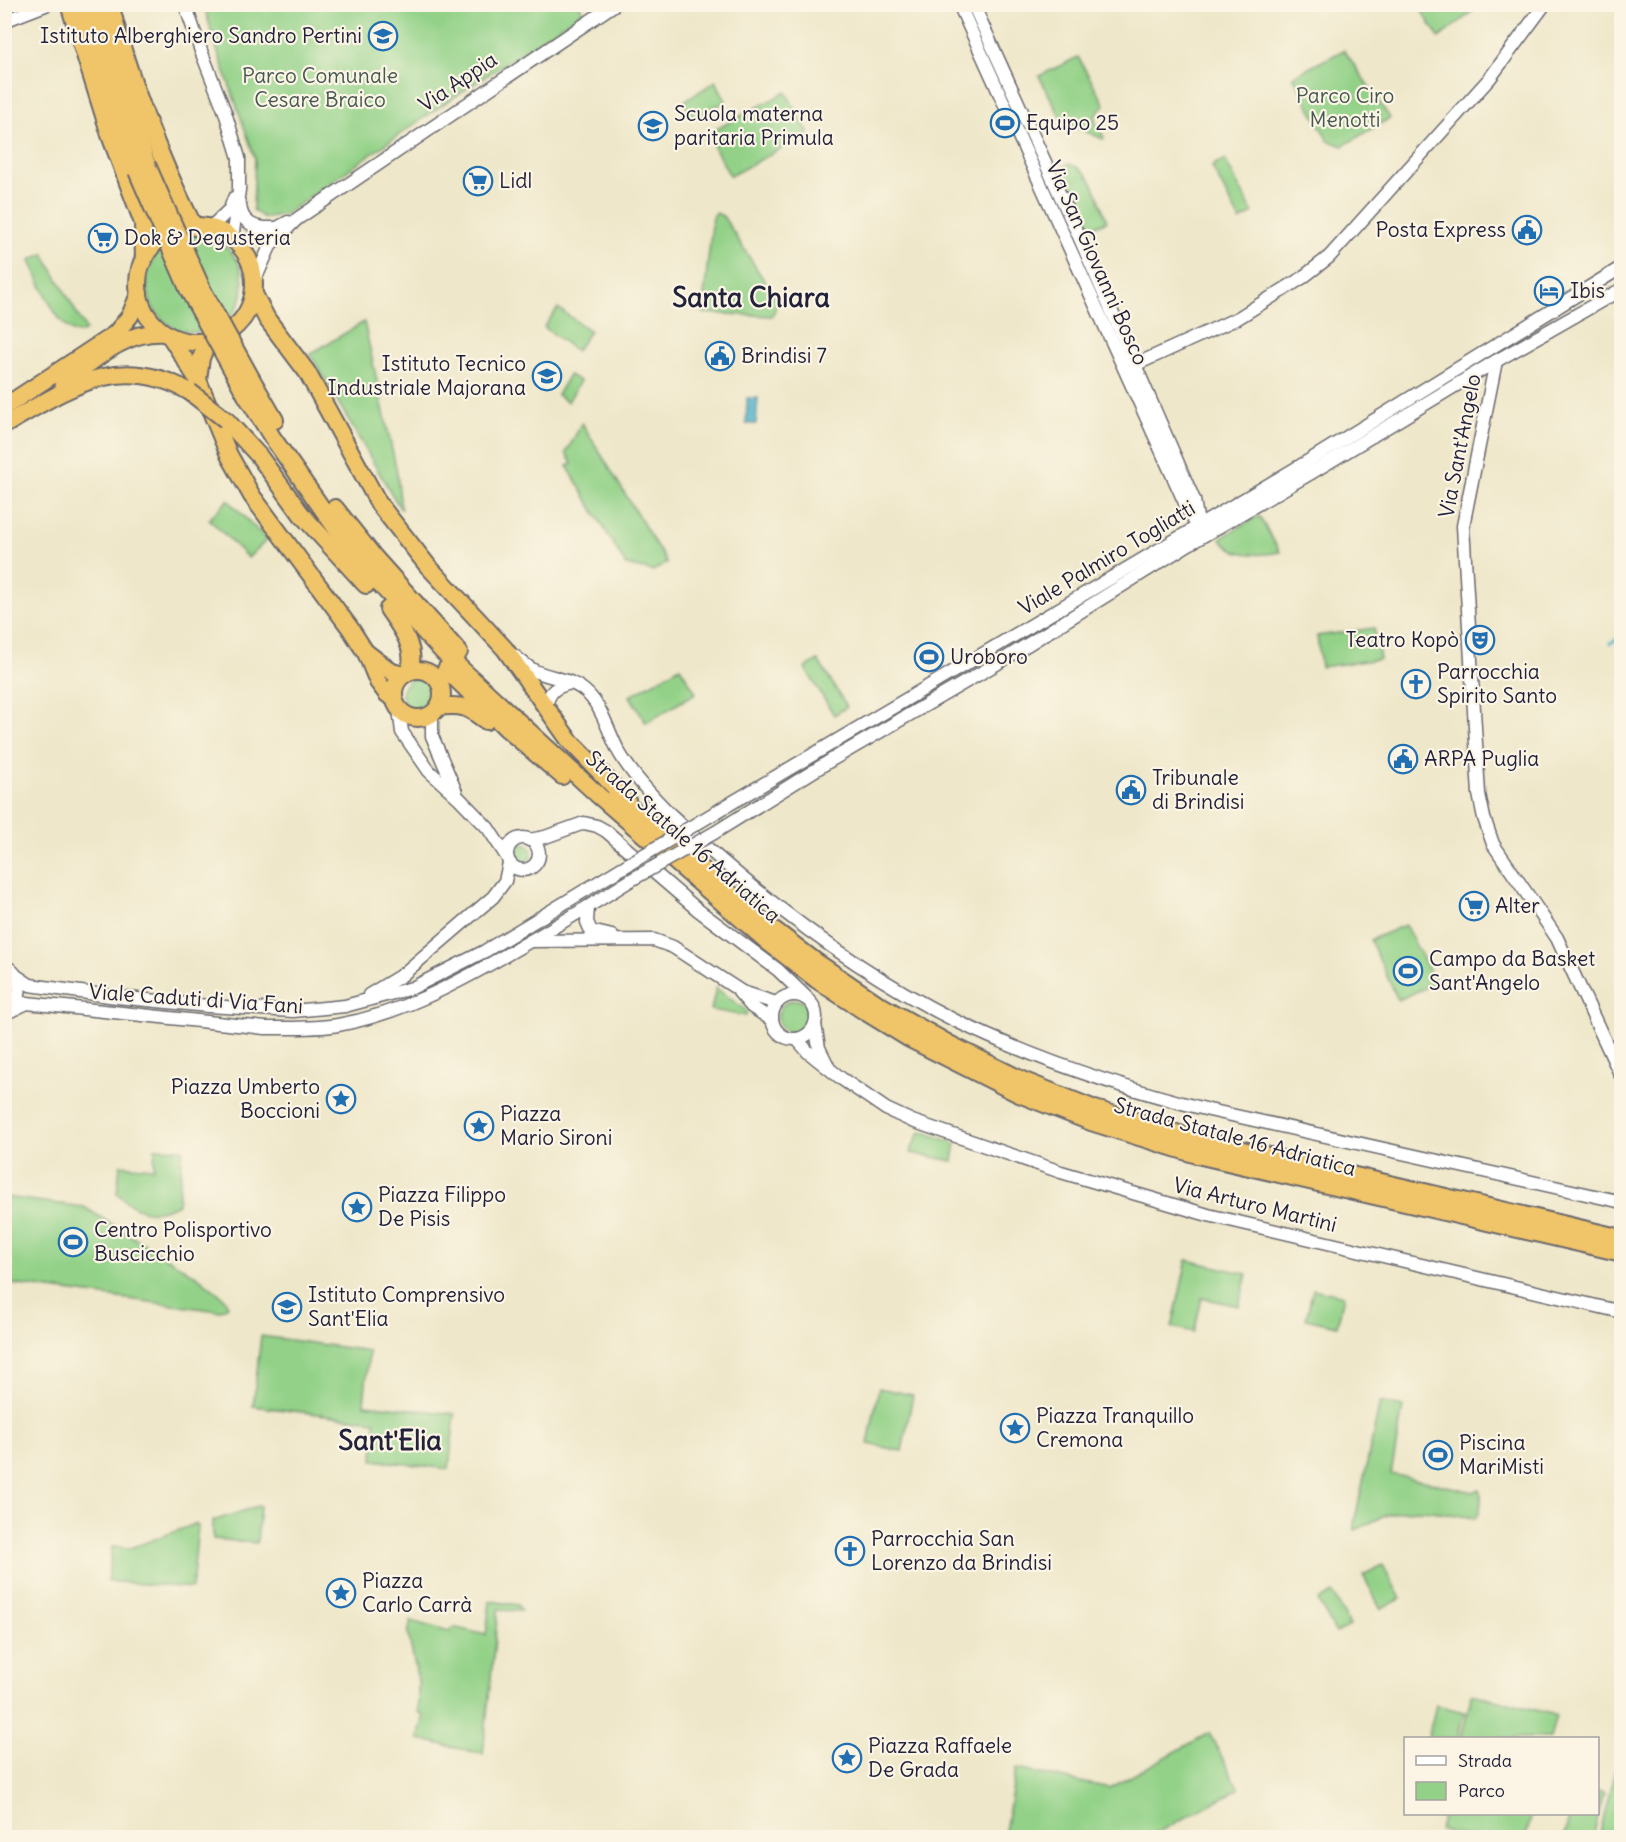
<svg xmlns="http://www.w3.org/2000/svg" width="1626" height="1842" viewBox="0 0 1626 1842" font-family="Delius,sans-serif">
<rect width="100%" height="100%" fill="#fcf5e5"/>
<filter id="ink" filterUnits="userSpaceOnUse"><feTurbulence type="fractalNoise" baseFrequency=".0167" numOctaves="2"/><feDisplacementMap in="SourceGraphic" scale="12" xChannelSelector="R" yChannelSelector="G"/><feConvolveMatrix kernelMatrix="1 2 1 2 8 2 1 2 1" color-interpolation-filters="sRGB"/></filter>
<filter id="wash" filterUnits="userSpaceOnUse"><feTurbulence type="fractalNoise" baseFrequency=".008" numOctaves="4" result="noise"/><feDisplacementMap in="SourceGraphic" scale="24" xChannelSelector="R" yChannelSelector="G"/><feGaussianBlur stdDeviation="1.35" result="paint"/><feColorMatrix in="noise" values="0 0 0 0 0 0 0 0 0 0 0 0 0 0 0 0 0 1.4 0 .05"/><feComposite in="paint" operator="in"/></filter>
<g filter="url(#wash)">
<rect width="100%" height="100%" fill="#eee7c9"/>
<g fill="#92d187" stroke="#5a7a61" stroke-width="1.5">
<polygon points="579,4 583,12 442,105 285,214 264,218 253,210 255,158 213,38 204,5"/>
<polygon points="1482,4 1439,38 1418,5 1418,4"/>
<polygon points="1344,50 1390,118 1343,146 1328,141 1293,76"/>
<polygon points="1078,57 1105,105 1095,116 1095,122 1104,137 1103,139 1063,122 1039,76"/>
<polygon points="716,81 726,101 695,118 691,116 683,102"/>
<polygon points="786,92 809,134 730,176 707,134"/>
<polygon points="1225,160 1253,213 1240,221 1212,167 1215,164"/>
<path d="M1068 164C1094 169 1098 199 1107 221L1084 231 1057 170Z"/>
<polygon points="716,213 723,216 778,302 772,316 702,313 713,216"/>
<circle cx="195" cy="284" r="48"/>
<path d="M44 254 86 330 80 333C58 333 38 278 30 260Z"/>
<polygon points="558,308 590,331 576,351 544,327"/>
<polygon points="364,322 397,472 401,510 310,354"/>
<polygon points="569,375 580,381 568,402 557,395"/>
<polygon points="582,423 667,563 653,571 626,565 567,466 572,463 566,453"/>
<polygon points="228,500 267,540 248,558 209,519"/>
<path d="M1259 516 1280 552C1260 556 1231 557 1220 538Z"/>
<polygon points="1374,628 1380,659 1321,667 1317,636"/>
<polygon points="818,660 847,707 834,715 805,668"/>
<polygon points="680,667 696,693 646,723 630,696"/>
<circle cx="418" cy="694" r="16"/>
<circle cx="523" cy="853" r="9"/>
<polygon points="1405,925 1436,983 1398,1000 1370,940"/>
<polygon points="716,988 747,1011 746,1016 711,1010"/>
<circle cx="795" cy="1017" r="17"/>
<polygon points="923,1132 956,1143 953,1161 910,1153 919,1133"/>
<path d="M155 1148 183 1149 178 1204C154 1217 136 1213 117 1193L120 1165 154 1168Z"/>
<polygon points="5,1197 84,1207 198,1277 224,1298 228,1306 219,1311 5,1283"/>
<polygon points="1187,1260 1247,1274 1239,1306 1202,1298 1194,1332 1172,1327"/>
<polygon points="1313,1289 1344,1296 1337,1326 1306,1319"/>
<polygon points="261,1336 369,1351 364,1404 455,1414 449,1469 373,1460 375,1421 253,1406"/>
<polygon points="879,1388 913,1395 902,1451 868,1444"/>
<path d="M1380 1402 1403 1407 1391 1474 1474 1492 1479 1489C1483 1498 1481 1511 1475 1518 1447 1514 1418 1505 1390 1514 1378 1518 1366 1526 1355 1530L1354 1524Z"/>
<polygon points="258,1506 260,1506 257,1543 213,1539 213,1521"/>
<polygon points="195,1524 198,1526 192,1588 108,1581 112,1547 131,1548"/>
<polygon points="1383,1565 1401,1599 1381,1609 1363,1575"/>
<polygon points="1333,1593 1350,1626 1336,1633 1318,1601"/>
<polygon points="490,1601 518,1605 521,1611 498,1610 483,1754 418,1739 424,1715 418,1712 418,1681 408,1633 411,1621 449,1632 453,1627 486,1635"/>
<polygon points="1472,1694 1556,1715 1550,1738 1461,1738"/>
<polygon points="1436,1705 1464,1712 1458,1738 1428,1738"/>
<polygon points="1209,1733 1239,1789 1149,1837 1004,1837 1016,1769 1110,1788"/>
<polygon points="1621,1745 1621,1837 1599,1837"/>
<polygon points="1598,1791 1604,1793 1593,1837 1564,1837 1570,1814 1598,1814"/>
<polygon points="1443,1814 1532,1814 1526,1837 1470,1837 1439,1830"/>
</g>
<polygon fill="#47afc6" stroke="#346880" stroke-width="1.5" points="747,398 758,398 756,424 746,424"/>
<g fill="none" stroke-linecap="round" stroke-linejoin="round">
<polyline stroke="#47afc6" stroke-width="3" points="1610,643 1622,637"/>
</g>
</g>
<g filter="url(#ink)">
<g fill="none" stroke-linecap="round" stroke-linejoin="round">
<g stroke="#69676d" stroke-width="15">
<g id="tertiary">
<polyline points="185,4 201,51 225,112 239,158 239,190 232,239"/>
<polyline points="959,4 1190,514 1201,532"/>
<polyline points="973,4 1081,241 1194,500 1198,523"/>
<polyline points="4,21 48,4"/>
<path d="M240 204C241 224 256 229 274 228"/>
<polyline points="210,228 230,209 234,198"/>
<polyline points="237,243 264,235 288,222"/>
<polyline points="254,282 271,244 297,219 615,4"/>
<polyline points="1496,361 1463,526 1479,794 1484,818 1493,844 1557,938 1622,1078"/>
<polyline points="1128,368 1238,318 1302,278 1329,257 1490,78 1545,4"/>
<path d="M513 655C520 660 527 667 535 671 553 679 574 679 588 694 604 710 609 735 620 754 633 776 651 795 669 813 754 893 848 967 954 1020 1036 1060 1121 1088 1209 1110L1622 1202"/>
<path d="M546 707C549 691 555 687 571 683"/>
<polyline points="399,709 402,732 429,771 459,798 488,828 507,857"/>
<polyline points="432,713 432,736 456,792"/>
<polyline points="701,821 1305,463 1622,267"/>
<polyline points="714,833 833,759 998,663 1189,544 1311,473 1496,361 1622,289"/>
<circle cx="523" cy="854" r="16"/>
<polyline points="529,840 545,837 584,823 597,826 606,831 698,910 778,970 807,998"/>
<polyline points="588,907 587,922 591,931 612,936"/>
<polyline points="531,941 654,940 673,947 742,992 776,1003"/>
<path d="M4 965C22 975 24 993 12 1009"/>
<polyline points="18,977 30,985 117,997 208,1006 293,1011 345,1006 412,988 485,951 622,868"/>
<polyline points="739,992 752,1007 772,1020"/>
<circle cx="794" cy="1017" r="22"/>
<polyline points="369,995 402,975 493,897 505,881 509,863"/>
<path d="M4 1014 27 1003 265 1028C289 1028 314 1029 338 1025 399 1014 452 986 506 955 548 931 590 906 631 880"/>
<polyline points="815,1024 819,1048 828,1066"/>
<polyline points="797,1039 808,1052 842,1079 886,1109 912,1121 1061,1172 1208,1215 1622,1312"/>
</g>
</g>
<g stroke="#69676d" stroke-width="20">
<g id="trunk">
<polyline points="69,4 111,138 143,223 144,260"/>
<polyline points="84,4 109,91 137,171"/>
<path d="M110 4C130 82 158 155 194 227"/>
<polyline points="98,15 119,85 147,165"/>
<circle cx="196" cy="284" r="58"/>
<polyline points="254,294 267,319 307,372 379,504 427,565 505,649 569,740 627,800"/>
<polyline points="170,336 198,380 229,455 252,496 350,628 366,653 378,682 387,694 394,698"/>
<polyline points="198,380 201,358 208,341"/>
<path d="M63 383C94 361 124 330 165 333"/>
<polyline points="256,387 275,420"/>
<polyline points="246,395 272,437 361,564 444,653 598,795 769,943 817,980 864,1011 908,1038 1019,1094 1091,1122 1197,1155 1622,1253"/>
<polyline points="4,407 115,334 130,316 139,294"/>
<polyline points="226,420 259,456 302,515 366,585"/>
<path d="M8 423C70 387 119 352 190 392"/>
<polyline points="335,508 374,557 459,652"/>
<path d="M388 609C401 628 418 649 409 672"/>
<polyline points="367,653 392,672 404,675"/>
<polyline points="446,669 507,729 562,776"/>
<circle cx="418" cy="694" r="24"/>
<path d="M438 707C463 704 468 707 486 721"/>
<polyline points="616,795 760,919 815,961 880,1005 951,1045 1022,1080 1095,1109 1200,1140 1622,1238"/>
</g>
</g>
<use href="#tertiary" stroke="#fff" stroke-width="12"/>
<use href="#trunk" stroke="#f0c469" stroke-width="16"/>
<g stroke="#69676d" stroke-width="15" stroke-linecap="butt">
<g id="tertiary-bridge">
<polyline points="622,868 701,821"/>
<polyline points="631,880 714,833"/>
</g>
</g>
<g stroke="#69676d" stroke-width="20" stroke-linecap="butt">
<g id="trunk-bridge">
<polyline points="147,165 203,291 256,387"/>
<polyline points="137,171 189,291 246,395"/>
<polyline points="190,392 226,420"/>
</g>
</g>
<use href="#tertiary-bridge" stroke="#fff" stroke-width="12"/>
<use href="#trunk-bridge" stroke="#f0c469" stroke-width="16"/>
</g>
</g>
<defs>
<g id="school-ring" transform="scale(1.5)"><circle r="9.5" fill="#fcf5e5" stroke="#1f6fb2" stroke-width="1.5"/><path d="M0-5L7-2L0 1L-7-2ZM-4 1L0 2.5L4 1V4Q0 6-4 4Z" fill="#1f6fb2"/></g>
<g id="stadium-ring" transform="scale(1.5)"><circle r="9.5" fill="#fcf5e5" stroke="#1f6fb2" stroke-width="1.5"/><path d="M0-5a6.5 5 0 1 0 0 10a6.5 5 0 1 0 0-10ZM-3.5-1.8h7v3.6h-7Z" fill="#1f6fb2"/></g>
<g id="supermarket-ring" transform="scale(1.5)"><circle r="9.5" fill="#fcf5e5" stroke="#1f6fb2" stroke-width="1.5"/><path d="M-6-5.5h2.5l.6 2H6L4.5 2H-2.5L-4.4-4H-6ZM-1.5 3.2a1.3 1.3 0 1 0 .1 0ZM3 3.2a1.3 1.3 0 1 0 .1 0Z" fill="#1f6fb2"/></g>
<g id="civic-ring" transform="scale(1.5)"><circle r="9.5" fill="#fcf5e5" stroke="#1f6fb2" stroke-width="1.5"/><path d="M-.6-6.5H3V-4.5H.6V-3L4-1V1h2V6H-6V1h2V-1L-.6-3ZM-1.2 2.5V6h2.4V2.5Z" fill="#1f6fb2"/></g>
<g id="hotel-ring" transform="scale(1.5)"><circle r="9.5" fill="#fcf5e5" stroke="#1f6fb2" stroke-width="1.5"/><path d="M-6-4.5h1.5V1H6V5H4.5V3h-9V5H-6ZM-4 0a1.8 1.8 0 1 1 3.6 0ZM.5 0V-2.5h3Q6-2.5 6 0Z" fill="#1f6fb2"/></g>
<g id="theatre-ring" transform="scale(1.5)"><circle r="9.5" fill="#fcf5e5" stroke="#1f6fb2" stroke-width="1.5"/><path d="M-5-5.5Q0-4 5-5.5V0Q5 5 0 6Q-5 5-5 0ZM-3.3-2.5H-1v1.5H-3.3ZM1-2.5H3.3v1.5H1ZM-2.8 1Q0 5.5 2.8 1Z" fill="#1f6fb2"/></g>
<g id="church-ring" transform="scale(1.5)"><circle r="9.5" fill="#fcf5e5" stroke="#1f6fb2" stroke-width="1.5"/><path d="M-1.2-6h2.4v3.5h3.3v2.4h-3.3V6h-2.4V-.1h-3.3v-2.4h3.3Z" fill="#1f6fb2"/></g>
<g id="sight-ring" transform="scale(1.5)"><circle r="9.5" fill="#fcf5e5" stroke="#1f6fb2" stroke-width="1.5"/><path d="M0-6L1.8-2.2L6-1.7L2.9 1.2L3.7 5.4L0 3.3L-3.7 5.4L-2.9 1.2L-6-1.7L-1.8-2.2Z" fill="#1f6fb2"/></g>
</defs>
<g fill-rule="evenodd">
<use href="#school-ring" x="383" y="36"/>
<use href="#stadium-ring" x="1005" y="123"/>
<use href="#school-ring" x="653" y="126"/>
<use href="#supermarket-ring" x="478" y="181"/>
<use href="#civic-ring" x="1527" y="230"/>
<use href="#supermarket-ring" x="103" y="238"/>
<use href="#hotel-ring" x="1549" y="291"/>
<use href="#civic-ring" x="720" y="356"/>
<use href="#school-ring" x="547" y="376"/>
<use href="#theatre-ring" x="1480" y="640"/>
<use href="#stadium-ring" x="929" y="657"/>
<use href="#church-ring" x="1416" y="684"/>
<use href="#civic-ring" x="1403" y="759"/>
<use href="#civic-ring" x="1131" y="790"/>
<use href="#supermarket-ring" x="1474" y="906"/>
<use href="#stadium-ring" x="1408" y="971"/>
<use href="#sight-ring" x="341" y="1099"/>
<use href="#sight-ring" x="479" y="1126"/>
<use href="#sight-ring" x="357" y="1207"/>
<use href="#stadium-ring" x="73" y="1242"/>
<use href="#school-ring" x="287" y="1307"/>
<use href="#sight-ring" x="1015" y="1428"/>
<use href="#stadium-ring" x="1438" y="1455"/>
<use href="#church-ring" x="850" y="1551"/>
<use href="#sight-ring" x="341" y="1593"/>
<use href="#sight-ring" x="847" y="1758"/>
</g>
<g text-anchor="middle" stroke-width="4.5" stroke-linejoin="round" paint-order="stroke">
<g font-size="21" fill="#22223b" stroke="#fcf5e5" text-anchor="start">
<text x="362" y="43" text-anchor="end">Istituto Alberghiero Sandro Pertini</text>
<text x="674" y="121">Scuola materna<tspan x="674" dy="24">paritaria Primula</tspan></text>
<text x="1026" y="130">Equipo 25</text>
<text x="499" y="188">Lidl</text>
<text x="1506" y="237" text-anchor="end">Posta Express</text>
<text x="124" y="245">Dok &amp; Degusteria</text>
<text x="1570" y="298">Ibis</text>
<text x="741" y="363">Brindisi 7</text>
<text x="526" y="371" text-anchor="end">Istituto Tecnico<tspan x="526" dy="24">Industriale Majorana</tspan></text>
<text x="1459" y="647" text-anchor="end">Teatro Kopò</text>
<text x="950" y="664">Uroboro</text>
<text x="1437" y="679">Parrocchia<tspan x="1437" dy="24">Spirito Santo</tspan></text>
<text x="1424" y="766">ARPA Puglia</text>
<text x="1152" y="785">Tribunale<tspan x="1152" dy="24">di Brindisi</tspan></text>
<text x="1495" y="913">Alter</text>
<text x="1429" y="966">Campo da Basket<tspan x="1429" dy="24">Sant'Angelo</tspan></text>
<text x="320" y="1094" text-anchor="end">Piazza Umberto<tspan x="320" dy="24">Boccioni</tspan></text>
<text x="500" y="1121">Piazza<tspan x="500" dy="24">Mario Sironi</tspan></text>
<text x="378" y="1202">Piazza Filippo<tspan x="378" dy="24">De Pisis</tspan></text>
<text x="94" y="1237">Centro Polisportivo<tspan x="94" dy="24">Buscicchio</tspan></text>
<text x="308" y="1302">Istituto Comprensivo<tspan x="308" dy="24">Sant'Elia</tspan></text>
<text x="1036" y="1423">Piazza Tranquillo<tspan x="1036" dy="24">Cremona</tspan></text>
<text x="1459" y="1450">Piscina<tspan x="1459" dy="24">MariMisti</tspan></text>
<text x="871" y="1546">Parrocchia San<tspan x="871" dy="24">Lorenzo da Brindisi</tspan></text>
<text x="362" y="1588">Piazza<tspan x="362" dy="24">Carlo Carrà</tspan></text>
<text x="868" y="1753">Piazza Raffaele<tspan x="868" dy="24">De Grada</tspan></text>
</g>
<g font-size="21" fill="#445752" stroke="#fcf5e5">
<text x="320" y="83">Parco Comunale<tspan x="320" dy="24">Cesare Braico</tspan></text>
<text x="1345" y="103">Parco Ciro<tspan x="1345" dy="24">Menotti</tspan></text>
</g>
<g font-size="21" fill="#22223b" stroke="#fcf5e5">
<text transform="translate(458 82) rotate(-34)" y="7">Via Appia</text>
<text transform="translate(1097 263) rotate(66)" y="7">Via San Giovanni Bosco</text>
<text transform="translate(1460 446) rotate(-79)" y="7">Via Sant'Angelo</text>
<text transform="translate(1107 558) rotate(-31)" y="7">Viale Palmiro Togliatti</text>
<text transform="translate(683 837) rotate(41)" y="7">Strada Statale 16 Adriatica</text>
<text transform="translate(196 999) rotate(4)" y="7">Viale Caduti di Via Fani</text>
<text transform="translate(1235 1137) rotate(15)" y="7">Strada Statale 16 Adriatica</text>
<text transform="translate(1255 1205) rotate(14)" y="7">Via Arturo Martini</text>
</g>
<g font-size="27" font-weight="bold" fill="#22223b" stroke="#fcf5e5">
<text x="751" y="307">Santa Chiara</text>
<text x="390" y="1450">Sant'Elia</text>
</g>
</g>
<rect width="1626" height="1842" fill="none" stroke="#fcf5e5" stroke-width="24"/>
<rect x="1404" y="1737" width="195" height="78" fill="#fcf5e5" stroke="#a5a1a1" stroke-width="1.5"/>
<rect x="1416" y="1756" width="30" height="9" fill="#ffffff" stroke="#a5a1a1" stroke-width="1.5"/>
<text x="1458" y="1767" font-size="18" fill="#22223b">Strada</text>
<rect x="1416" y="1782" width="30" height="18" fill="#92d187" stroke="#a5a1a1" stroke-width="1.5"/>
<text x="1458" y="1797" font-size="18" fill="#22223b">Parco</text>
</svg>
